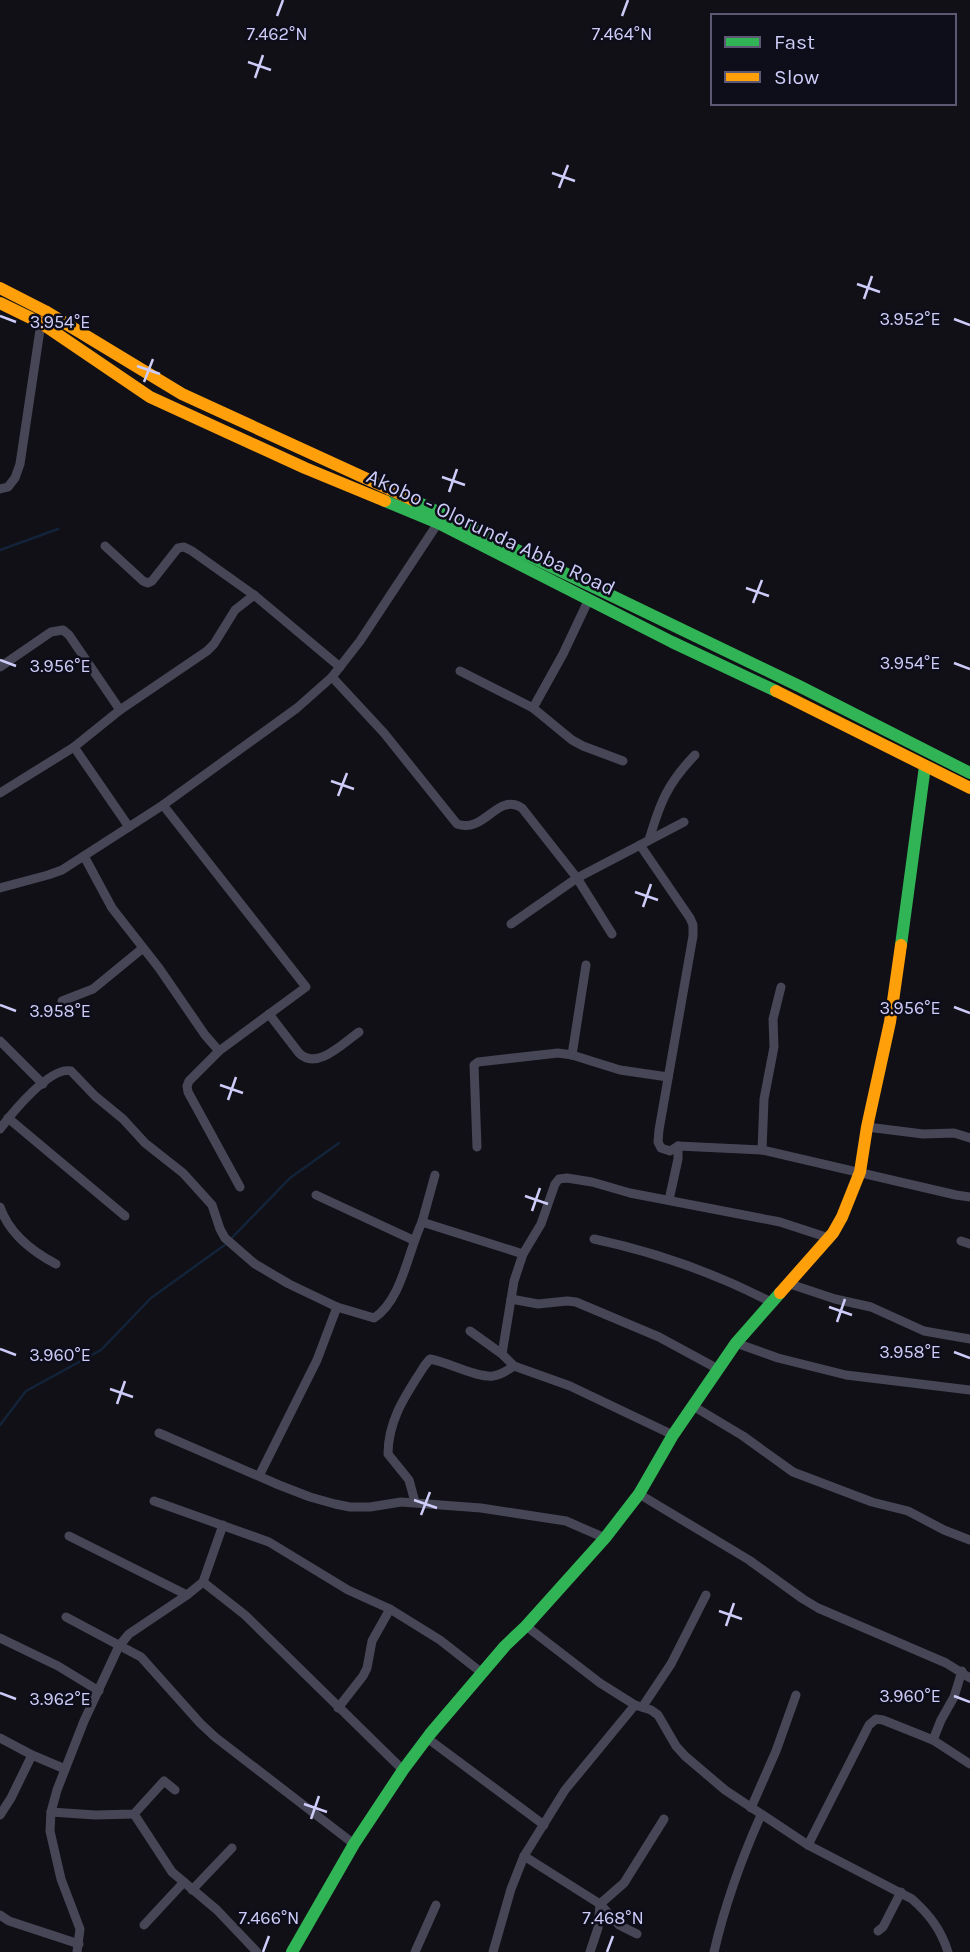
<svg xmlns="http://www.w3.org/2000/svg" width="970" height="1952" viewBox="0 0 970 1952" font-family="Karla,sans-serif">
<rect width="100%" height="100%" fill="#111017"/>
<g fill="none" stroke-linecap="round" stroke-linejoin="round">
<g stroke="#13243a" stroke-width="2.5">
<polyline points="0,550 58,529"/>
<polyline points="0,1425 26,1391 101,1350 151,1298 226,1244 290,1178 339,1143"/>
</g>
<g stroke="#464657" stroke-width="9">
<polyline points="0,489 8,487 15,478 20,464 41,323"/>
<polyline points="105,546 143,581 148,583 152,581 178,548 184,547 192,551 254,595 340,667"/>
<polyline points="0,667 51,632 63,630 69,635 120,710"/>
<polyline points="460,671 533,708 572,740 583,746 623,761"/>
<path d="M332 677 384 733 457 824C485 834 497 792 522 808L577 878 612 934"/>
<polyline points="533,708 563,654 589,599"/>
<polyline points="74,747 129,827"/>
<polyline points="0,793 74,747 120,710 207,651 214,644 235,610 254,595"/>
<polyline points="163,805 306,987 219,1051 189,1081 187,1086 188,1092 240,1187"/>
<path d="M649 840C660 803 667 784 695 755"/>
<polyline points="640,845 690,918 693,925 693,936 659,1130 658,1142 661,1148 670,1151 678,1146 762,1150 956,1195 970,1197"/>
<polyline points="84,856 112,908 159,968 205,1035 219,1051"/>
<polyline points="0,888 48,875 62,870 163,805 297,708 332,677 360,641 438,523"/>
<polyline points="511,924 577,878 684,822"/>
<polyline points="62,1001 93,989 143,948"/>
<path d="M269 1014 299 1053C317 1071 343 1043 359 1032"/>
<polyline points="0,1041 43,1084"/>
<polyline points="572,1055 586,965"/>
<polyline points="8,1118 125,1216"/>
<polyline points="867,1127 923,1134 954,1133 970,1138"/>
<path d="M0 1129C12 1113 50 1066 71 1071L95 1096 123 1119 145 1143 183 1173 212 1205 220 1229 225 1238 255 1264 289 1284 337 1307 374 1318C402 1300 408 1251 422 1222L523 1254 514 1281 502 1354"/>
<polyline points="477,1147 474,1065 478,1062 558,1053 572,1055 620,1070 668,1077"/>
<polyline points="762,1150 764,1099 774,1047 773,1019 781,987"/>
<polyline points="316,1195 413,1240"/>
<polyline points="669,1200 678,1159 678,1146"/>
<path d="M0 1207C9 1233 33 1252 56 1264"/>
<polyline points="422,1222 435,1175"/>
<path d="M594 1239C655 1252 717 1274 773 1303"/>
<polyline points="961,1241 970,1244"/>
<polyline points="523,1254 541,1224 555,1184 559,1179 567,1178 592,1182 630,1193 780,1222 829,1238"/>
<polyline points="790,1284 835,1299 871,1307 924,1331 970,1339"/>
<polyline points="511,1299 538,1304 567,1301 576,1302 659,1337 718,1369"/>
<polyline points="470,1331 502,1354 514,1366 570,1386 673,1435"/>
<polyline points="736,1343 778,1358 846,1375 970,1390"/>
<polyline points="693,1406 743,1436 793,1472 872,1502 908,1511 944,1530 970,1540"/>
<polyline points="159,1433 279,1485 310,1497 335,1504 350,1507 370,1507 401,1502 481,1508 566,1521 605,1538"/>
<polyline points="259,1476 317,1360 337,1307"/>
<polyline points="639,1494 749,1560 803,1599 818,1608 946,1663 970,1678"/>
<polyline points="154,1501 269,1542 348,1590 390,1609 440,1640 482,1673"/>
<path d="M415 1502 409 1480 388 1454C388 1419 407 1393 425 1365L430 1359C448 1362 477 1378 493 1376 501 1375 508 1370 514 1366"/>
<polyline points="69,1536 187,1595"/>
<polyline points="203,1582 245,1615 403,1770"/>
<polyline points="66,1617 141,1657 200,1723 215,1737 354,1844"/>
<path d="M526 1626 600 1683 635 1705 651 1710 658 1715 676 1746 685 1756 725 1790 808 1845 912 1899C930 1915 941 1930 948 1952"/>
<polyline points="0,1638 58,1666 99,1691"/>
<polyline points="643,1706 671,1664 706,1595"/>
<polyline points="338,1708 363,1676 367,1668 372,1641 390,1609"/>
<polyline points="0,1738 32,1755 65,1769"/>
<polyline points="427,1738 544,1825"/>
<polyline points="933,1740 941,1720 954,1697 962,1671"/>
<polyline points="751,1808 776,1751 796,1695"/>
<polyline points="51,1812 95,1815 134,1814 164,1781 175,1790"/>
<polyline points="134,1814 172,1872 217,1910 257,1952"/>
<polyline points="0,1815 11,1798 32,1755"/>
<polyline points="808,1845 869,1725 876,1719 883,1720 933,1740 970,1764"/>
<polyline points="524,1856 600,1904 619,1925 637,1934"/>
<polyline points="192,1890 232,1848"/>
<polyline points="0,1915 9,1921 79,1944"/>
<polyline points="144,1925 184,1882"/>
<polyline points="878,1931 883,1927 901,1892"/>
<polyline points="77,1952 80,1929 61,1879 50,1831 51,1812 57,1790 84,1721 119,1646 129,1634 187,1595 203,1582 223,1525"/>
<polyline points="415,1952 436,1905"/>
<polyline points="493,1952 511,1889 524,1856 565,1790 635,1705"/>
<polyline points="590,1952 598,1928 600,1904 624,1883 664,1819"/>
<path d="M714 1952C725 1904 741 1860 761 1815"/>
</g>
<g stroke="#30b455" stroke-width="12">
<polyline points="413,500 799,686 970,773"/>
<polyline points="385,501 438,523 672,642 776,691"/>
<polyline points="901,945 925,766"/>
<polyline points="292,1952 354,1844 403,1770 430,1734 505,1646 526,1626 605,1538 639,1494 673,1435 736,1343 780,1293"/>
</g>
<g stroke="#ff9f0a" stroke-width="12">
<polyline points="0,288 45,311 182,394 413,500"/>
<polyline points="0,303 41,323 150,397 305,468 385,501"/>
<polyline points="776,691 970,788"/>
<polyline points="780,1293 833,1233 842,1217 860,1172 867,1127 890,1022 901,945"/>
</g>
</g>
<path fill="none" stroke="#ceccf8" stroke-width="2.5" d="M277 16 283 0M622 16 628 0M248 62 271 70M255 78 263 55M552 173 575 181M559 188 568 165M857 284 880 292M864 299 872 276M0 316 16 322M954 319 970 325M137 366 160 374M144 382 153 359M442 477 465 485M449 492 457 469M746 588 769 596M753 603 762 580M0 660 16 666M954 663 970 669M331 781 354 789M338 796 347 773M635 892 658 900M643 907 651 884M0 1005 16 1011M954 1007 970 1013M220 1085 243 1093M228 1100 236 1077M525 1196 548 1204M532 1211 540 1188M829 1307 852 1315M837 1322 845 1299M0 1349 16 1355M954 1352 970 1358M110 1389 133 1397M117 1404 125 1381M414 1500 437 1508M421 1515 430 1492M719 1611 742 1619M726 1626 734 1603M0 1693 16 1699M954 1696 970 1702M304 1804 327 1812M311 1819 319 1796M263 1952 269 1936M607 1952 613 1936"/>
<g text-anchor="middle" stroke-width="5" stroke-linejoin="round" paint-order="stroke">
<g font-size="21" fill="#ceccf8" stroke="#0e0d1a">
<text transform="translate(491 532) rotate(25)" y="7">Akobo - Olorunda Abba Road</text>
</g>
</g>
<g font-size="18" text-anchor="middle" fill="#ceccf8" stroke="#0e0d1a" stroke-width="5" stroke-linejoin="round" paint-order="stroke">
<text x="622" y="40">7.464°N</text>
<text x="277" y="40">7.462°N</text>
<text x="910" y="325">3.952°E</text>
<text x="60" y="328">3.954°E</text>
<text x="910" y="669">3.954°E</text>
<text x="60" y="672">3.956°E</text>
<text x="910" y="1014">3.956°E</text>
<text x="60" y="1017">3.958°E</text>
<text x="910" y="1358">3.958°E</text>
<text x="60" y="1361">3.960°E</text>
<text x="910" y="1702">3.960°E</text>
<text x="60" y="1705">3.962°E</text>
<text x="269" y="1924">7.466°N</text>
<text x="613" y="1924">7.468°N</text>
</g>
<rect x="711" y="14" width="245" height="91" fill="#0e0d1a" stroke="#5b5973" stroke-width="2"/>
<rect x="725" y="37" width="35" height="10" fill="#30b455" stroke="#5b5973" stroke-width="2"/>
<text x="774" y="49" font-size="21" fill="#ceccf8">Fast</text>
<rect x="725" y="72" width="35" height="10" fill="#ff9f0a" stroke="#5b5973" stroke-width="2"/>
<text x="774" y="84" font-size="21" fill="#ceccf8">Slow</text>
</svg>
